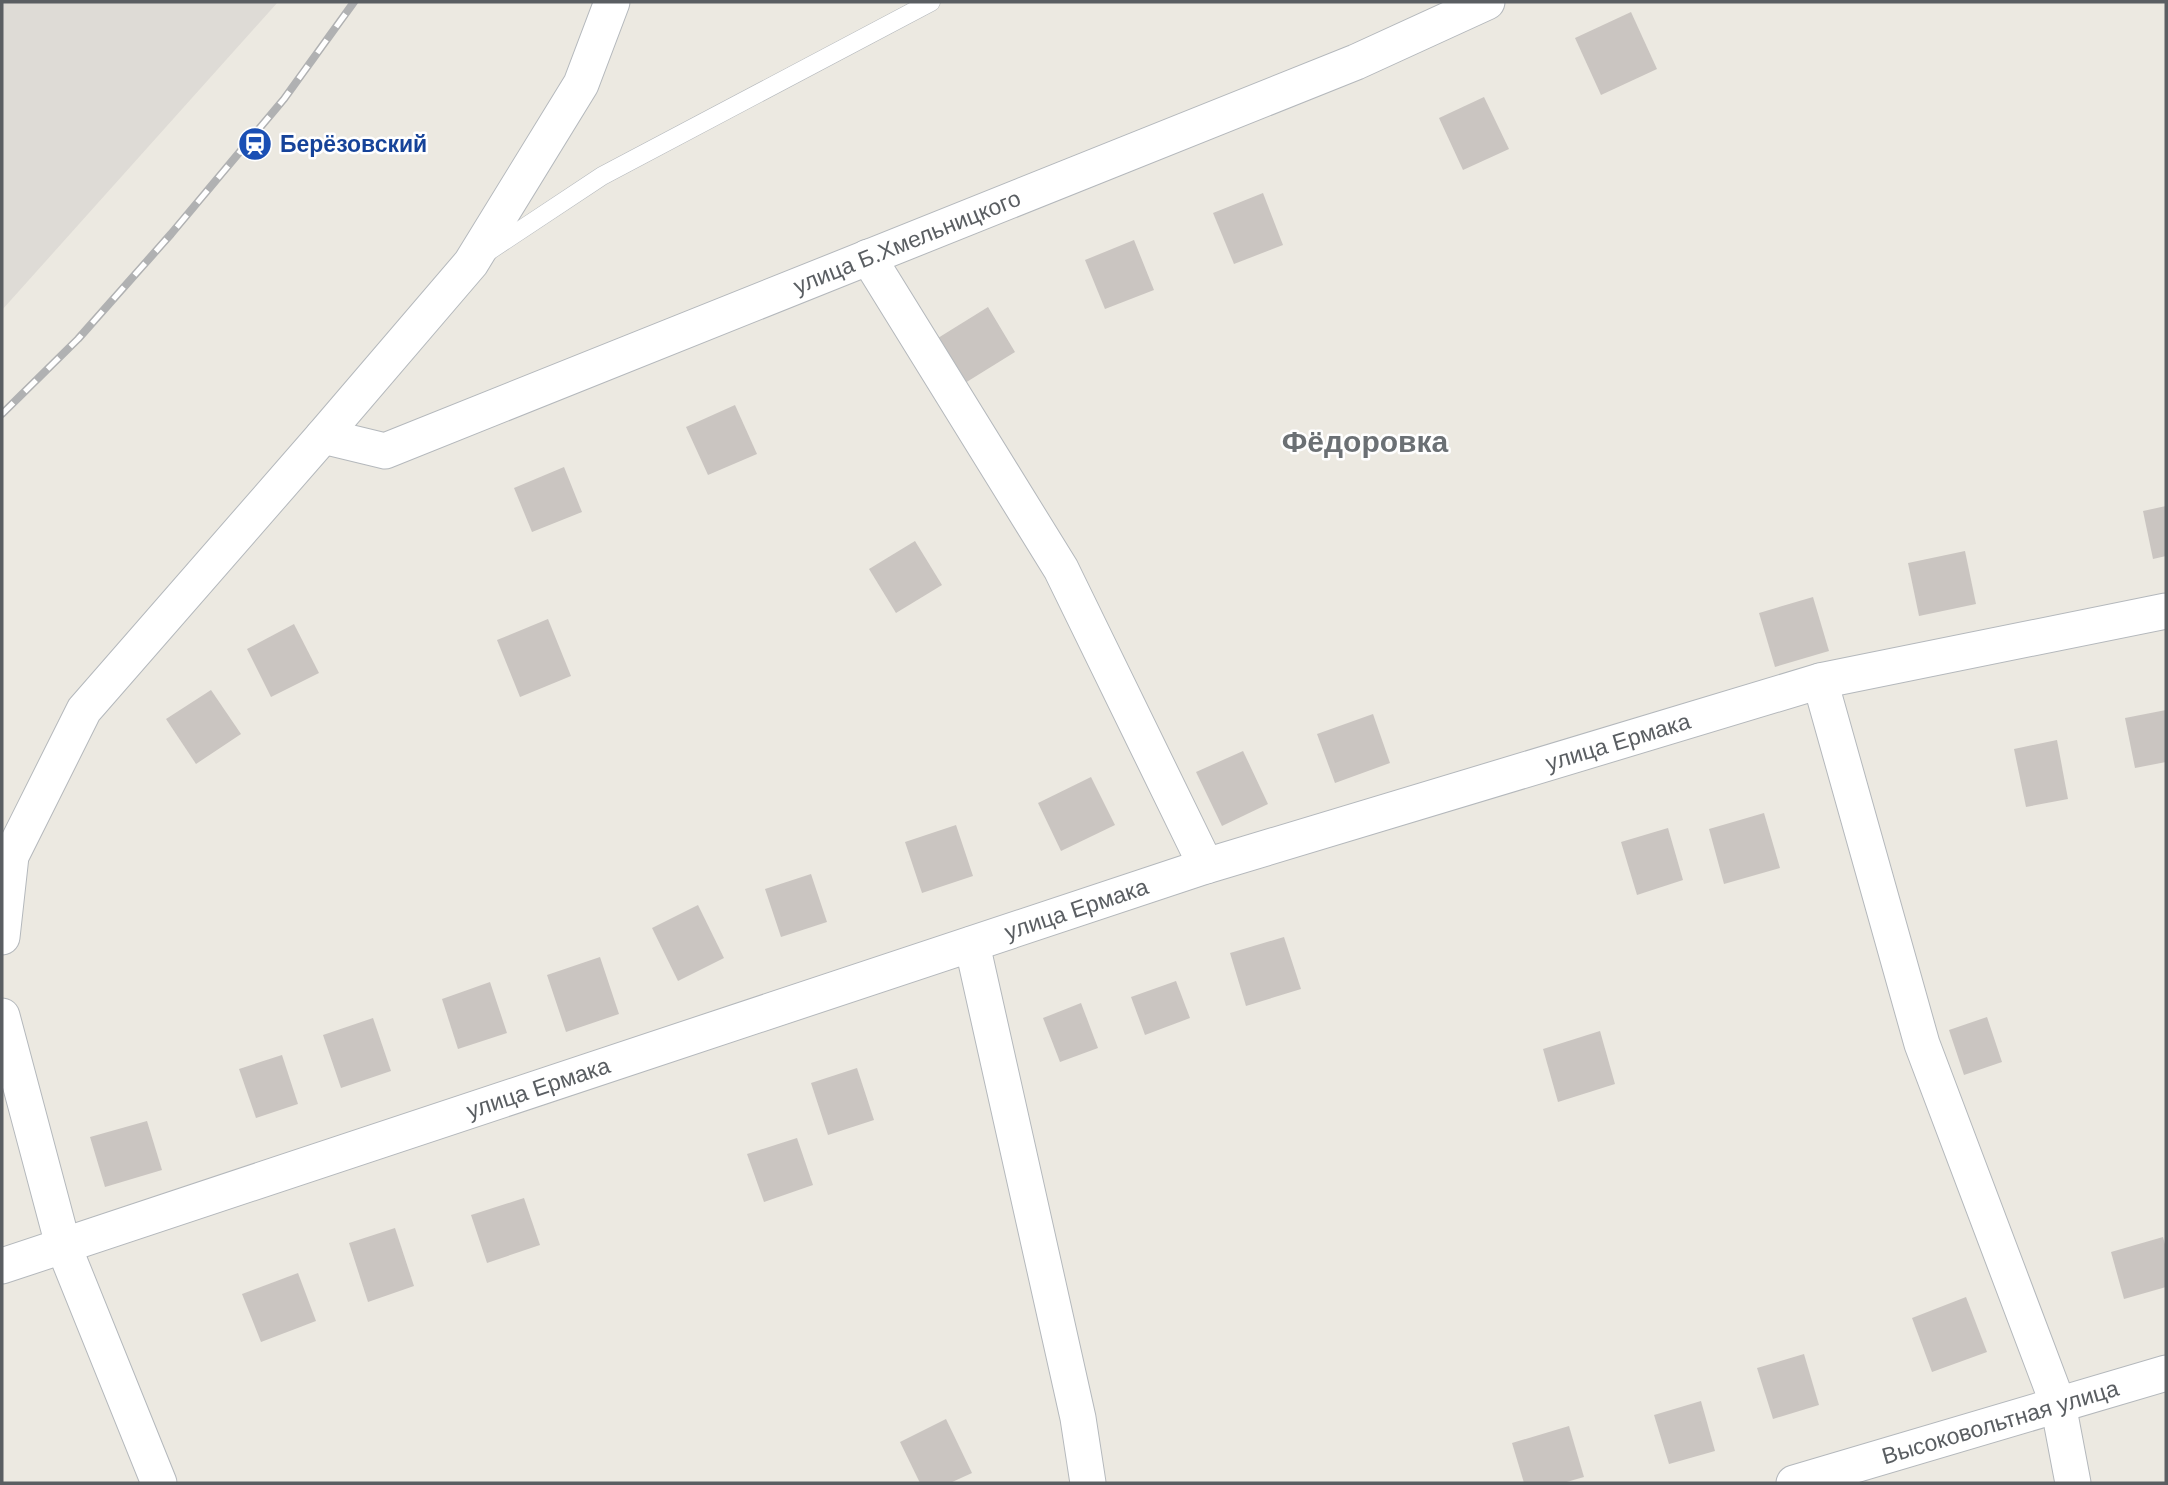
<svg xmlns="http://www.w3.org/2000/svg" width="2168" height="1485" viewBox="0 0 2168 1485" font-family="Helvetica,sans-serif">
<rect width="100%" height="100%" fill="#ece9e1"/>
<polygon fill="#dedbd6" points="2,2 278,2 2,310"/>
<g fill="#cac5c1">
<polygon points="1631,12 1657,69 1601,95 1575,38"/>
<polygon points="1484,97 1509,149 1463,170 1439,118"/>
<polygon points="1263,193 1283,245 1234,264 1213,213"/>
<polygon points="1134,240 1154,290 1105,309 1085,260"/>
<polygon points="988,307 1015,352 965,383 938,338"/>
<polygon points="735,405 757,454 708,475 686,427"/>
<polygon points="564,467 582,512 532,532 514,488"/>
<polygon points="2166,506 2166,556 2153,559 2143,511"/>
<polygon points="915,541 942,585 896,613 869,569"/>
<polygon points="1965,551 1976,604 1919,616 1908,563"/>
<polygon points="1813,597 1829,651 1775,667 1759,613"/>
<polygon points="548,619 571,676 520,697 497,640"/>
<polygon points="294,624 319,673 271,697 247,649"/>
<polygon points="211,690 241,734 196,764 166,719"/>
<polygon points="2166,710 2166,762 2135,768 2125,718"/>
<polygon points="1373,714 1390,763 1335,783 1317,734"/>
<polygon points="2057,740 2068,799 2026,807 2014,749"/>
<polygon points="1243,751 1268,804 1222,826 1196,772"/>
<polygon points="1091,777 1115,825 1061,851 1038,803"/>
<polygon points="1764,813 1780,868 1724,884 1709,829"/>
<polygon points="956,825 973,876 922,893 905,842"/>
<polygon points="1668,828 1683,880 1637,895 1621,842"/>
<polygon points="811,874 827,922 781,937 765,889"/>
<polygon points="698,905 724,958 678,981 652,928"/>
<polygon points="1284,937 1301,989 1246,1006 1230,953"/>
<polygon points="600,957 619,1014 566,1032 547,975"/>
<polygon points="1176,981 1190,1018 1145,1035 1131,997"/>
<polygon points="490,982 507,1033 458,1049 442,999"/>
<polygon points="1081,1003 1098,1048 1060,1062 1043,1018"/>
<polygon points="1987,1017 2002,1062 1964,1075 1949,1030"/>
<polygon points="373,1018 391,1071 341,1088 323,1035"/>
<polygon points="1600,1031 1615,1084 1558,1102 1543,1049"/>
<polygon points="282,1055 298,1104 256,1118 239,1069"/>
<polygon points="857,1068 874,1120 828,1135 811,1083"/>
<polygon points="147,1121 162,1170 105,1187 90,1137"/>
<polygon points="797,1138 813,1185 764,1202 747,1154"/>
<polygon points="524,1198 540,1245 487,1263 471,1215"/>
<polygon points="395,1228 414,1286 368,1302 349,1243"/>
<polygon points="2163,1237 2166,1248 2166,1287 2124,1299 2111,1252"/>
<polygon points="298,1273 316,1321 261,1342 242,1294"/>
<polygon points="1966,1297 1987,1352 1932,1372 1912,1318"/>
<polygon points="1804,1354 1819,1405 1773,1419 1757,1368"/>
<polygon points="1701,1401 1715,1451 1669,1464 1654,1415"/>
<polygon points="946,1419 972,1473 950,1483 920,1483 900,1442"/>
<polygon points="1569,1426 1584,1477 1563,1483 1524,1483 1512,1443"/>
</g>
<g fill="none" stroke-linecap="round" stroke-linejoin="round">
<g stroke="#b4b8bc" stroke-width="19">
<polyline id="service" points="486,253 602,176 931,2"/>
</g>
<g stroke="#b4b8bc" stroke-width="37">
<g id="minor">
<polyline points="868,257 1061,569 1206,866"/>
<path id="s1" d="M323 436 385 451 1356 62 1487 2"/>
<polyline points="1820,681 1922,1044 2058,1404 2073,1483"/>
<polyline points="2,937 11,856 84,710 323,436 471,263 581,84 612,2"/>
<polyline points="972,944 1078,1418 1088,1483"/>
<polyline points="2,1016 63,1245 159,1483"/>
<path id="s2" d="M2 1266 1206 866 1820 681 2166 611"/>
<path id="s3" d="M1794 1483 2166 1373"/>
</g>
</g>
<use href="#service" stroke="#fff" stroke-width="18"/>
<use href="#minor" stroke="#fff" stroke-width="35"/>
<g stroke="#b0b1b2" stroke-width="8">
<polyline id="rail" points="2,414 78,339 171,234 284,99 354,2"/>
</g>
<use href="#rail" stroke="#fff" stroke-width="5" stroke-dasharray="16" stroke-linecap="butt"/>
</g>
<defs>
<g id="station-disc" transform="scale(1.75)"><circle r="9.5" fill="#1a4fb4" stroke="#fff"/><path d="M-3-6H3Q5-6 5-4V2Q5 4 3 4L4.5 6H3L1.5 4h-3L-3 6H-4.5L-3 4Q-5 4-5 2V-4Q-5-6-3-6ZM-3.5-4v3h7v-3ZM-3.5 1v1.5H-2V1ZM2 1v1.5H3.5V1Z" fill="#fff"/></g>
</defs>
<g fill-rule="evenodd">
<use href="#station-disc" x="255" y="144"/>
</g>
<g text-anchor="middle" stroke-width="5" stroke-linejoin="round" paint-order="stroke">
<g font-size="23" font-weight="bold" fill="#164399" stroke="#fff" text-anchor="start">
<text x="280" y="152">Берёзовский</text>
</g>
<g font-size="23" fill="#5a5e62" stroke="#fff">
<text dy="8" stroke="none"><textPath href="#s1" startOffset="626">улица Б.Хмельницкого</textPath></text>
<text dy="8" stroke="none"><textPath href="#s2" startOffset="1699">улица Ермака</textPath></text>
<text dy="8" stroke="none"><textPath href="#s2" startOffset="1132">улица Ермака</textPath></text>
<text dy="8" stroke="none"><textPath href="#s2" startOffset="565">улица Ермака</textPath></text>
<text dy="8" stroke="none"><textPath href="#s3" startOffset="215">Высоковольтная улица</textPath></text>
</g>
<g font-size="30" font-weight="bold" fill="#6b7074" stroke="#fff">
<text x="1365" y="452">Фёдоровка</text>
</g>
</g>
<rect width="2168" height="1485" fill="none" stroke="#5a5e62" stroke-width="7"/>
</svg>
